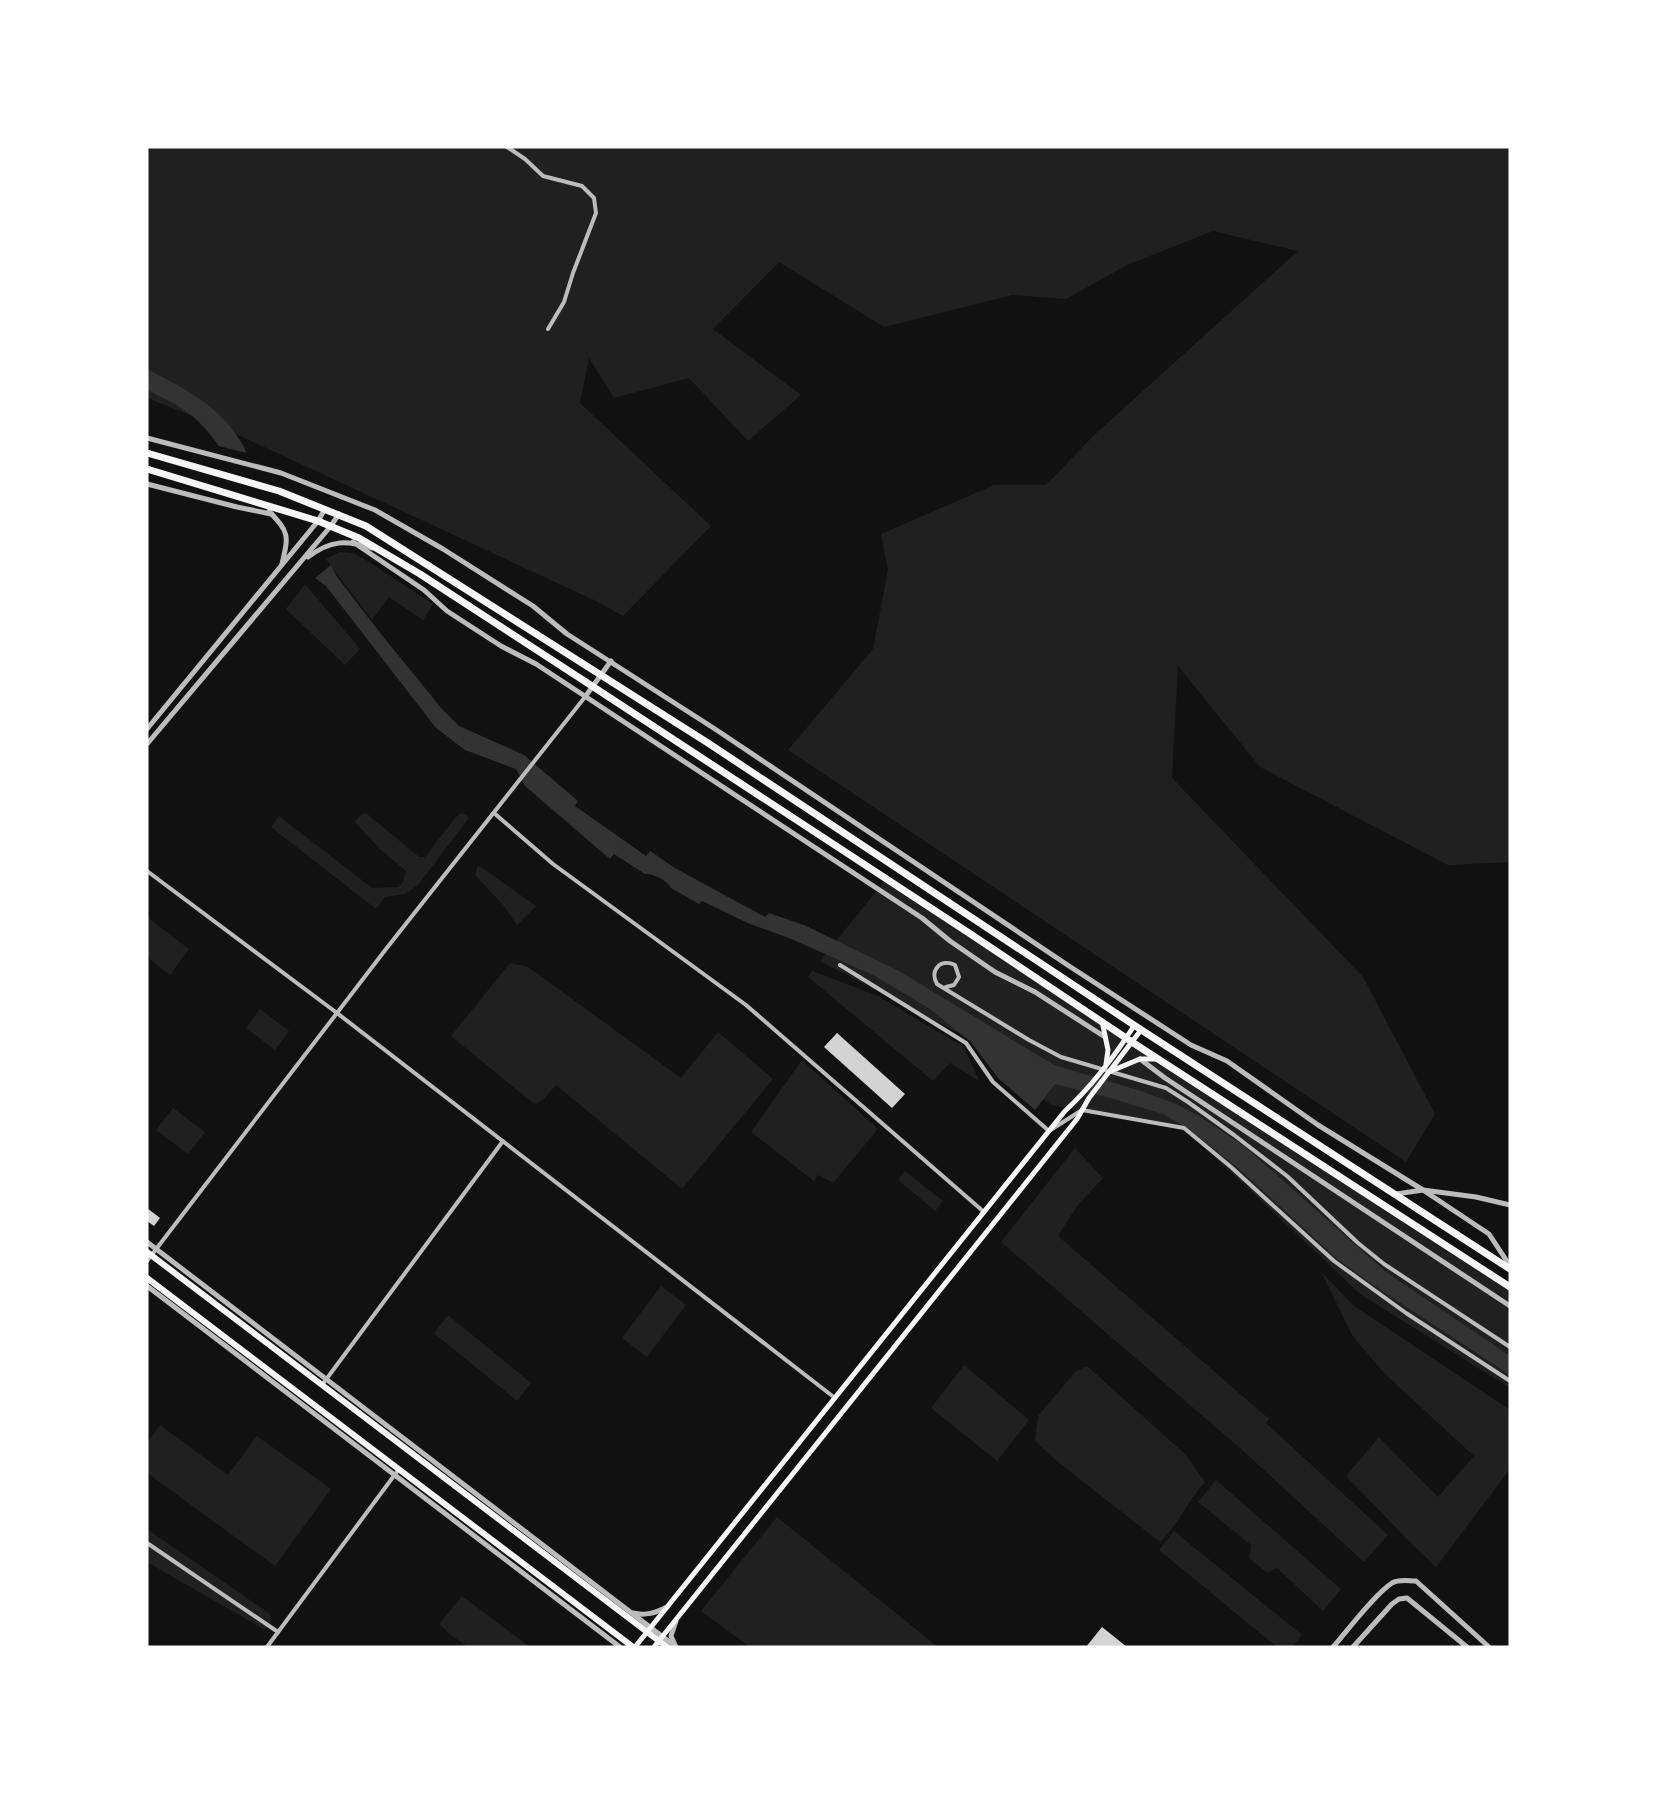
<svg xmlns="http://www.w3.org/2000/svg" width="1657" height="1794" viewBox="0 0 1657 1794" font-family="Signika,sans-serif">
<rect width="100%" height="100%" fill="#111"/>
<g fill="#202020">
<polygon points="147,147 1510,147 1510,862 1448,865 1260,767 1178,666 1172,778 1363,977 1435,1114 1406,1162 788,750 873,649 888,570 881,534 994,485 1046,485 1093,436 1298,251 1213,231 1127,265 1066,299 1012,295 884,327 779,262 713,329 801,395 748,441 689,378 614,398 589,358 580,403 711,526 623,616 596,601 221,427 147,398"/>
<polygon points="340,552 352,553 363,558 433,604 423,620 389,597 372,620 326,559"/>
<polygon points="305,584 360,649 345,665 286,609"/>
<polygon points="366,813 419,857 425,857 456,817 462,813 467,815 468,819 418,885 405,894 385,897 376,909 271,827 279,816 372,888 398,887 403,882 406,871 380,849 355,822 360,815"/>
<polygon points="478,865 536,906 517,925 504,906 475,875"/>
<polygon points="886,879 1510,1287 1510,1388 1360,1294 1184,1128 1051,1105 968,1038 820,961"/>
<polygon points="147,917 189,949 170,975 147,957"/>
<polygon points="510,963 528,967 681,1078 718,1032 773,1079 682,1189 556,1085 544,1099 534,1104 451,1036"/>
<polygon points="812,971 878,996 964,1047 979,1081 950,1063 933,1081 808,977"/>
<polygon points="260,1009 289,1031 275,1050 246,1028"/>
<polygon points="802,1060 878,1129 833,1183 818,1175 814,1181 751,1132"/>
<polygon points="173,1108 205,1132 188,1154 156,1130"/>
<polygon points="1075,1148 1103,1178 1077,1206 1058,1236 1269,1419 1266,1423 1388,1535 1364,1562 1241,1449 1001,1242"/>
<polygon points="905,1171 943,1201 935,1211 898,1180"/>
<polygon points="1322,1273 1354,1306 1510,1410 1510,1469 1436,1567 1408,1540 1346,1476 1379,1437 1438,1497 1474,1456 1385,1374 1352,1335"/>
<polygon points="661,1286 686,1305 647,1357 622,1338"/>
<polygon points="448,1315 531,1383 517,1401 434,1333"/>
<polygon points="964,1365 1029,1420 997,1461 931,1408"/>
<path d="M1087 1366 1186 1455 1205 1482C1189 1499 1176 1528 1160 1542L1058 1462 1035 1441 1038 1416 1076 1371Z"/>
<polygon points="160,1425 228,1475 257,1436 331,1489 275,1566 147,1473 147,1443"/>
<polygon points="1216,1480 1341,1589 1323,1611 1277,1568 1267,1573 1249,1558 1251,1545 1198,1502"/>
<polygon points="777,1517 938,1647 750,1647 701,1611"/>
<polygon points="147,1529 270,1614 271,1622 265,1630 147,1562"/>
<polygon points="1174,1531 1302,1635 1292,1647 1277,1647 1159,1550"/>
<polygon points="462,1596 530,1647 468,1647 452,1636 439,1624"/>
</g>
<g fill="#333">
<path d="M147 369C181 387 215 403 237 436 241 442 245 446 246 453L219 446C196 414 182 407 147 390Z"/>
<path d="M331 565 337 577 381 634 442 709 459 726 524 755 578 801 575 806 646 856 650 851 675 868 765 917 769 913 804 925 899 971 1054 1065 1138 1090 1174 1103 1199 1116 1244 1146 1386 1272 1510 1356V1375L1373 1285 1336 1258 1236 1166 1185 1127 1163 1114 1107 1097 1055 1084 1035 1110 998 1078 971 1042 927 1007 873 975 789 938 750 924 702 901 699 904 671 888C667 880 653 873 645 874L614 854 610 859 525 786 516 769 465 750 436 728 326 586 315 578Z"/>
</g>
<g fill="#d3d3d3">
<polygon points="837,1033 905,1094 892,1108 824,1047"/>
<polygon points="147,1208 160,1218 154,1226 147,1221"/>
<polygon points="1102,1627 1127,1647 1086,1647"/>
</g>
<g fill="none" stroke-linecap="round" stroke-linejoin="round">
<g stroke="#bcbcbc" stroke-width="4">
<polyline points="507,147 525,159 543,176 582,186 594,198 596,213 573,273 564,302 548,329"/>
<polyline points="494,813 553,864 746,1005 984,1212"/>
<polyline points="147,871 337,1013 835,1398"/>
<polyline points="840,965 966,1043 993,1082 1049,1131 1082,1110 1184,1128 1231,1167 1334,1261 1406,1313 1510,1381"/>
<path d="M946 987 954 985 959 977 955 965C941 958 929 970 937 984L1029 1040 1061 1057 1166 1088 1188 1102 1234 1135 1287 1176 1358 1243 1384 1264 1510 1347"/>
<polyline points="147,1261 386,949 585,697"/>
<polyline points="322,1385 503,1141"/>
<polyline points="147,1543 278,1632"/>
<polyline points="267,1647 399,1469"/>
</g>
<g stroke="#bcbcbc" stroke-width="5">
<polyline points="147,438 281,473 375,510 443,549 533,606 567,634 715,729 1069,966 1191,1045 1227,1061 1318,1125 1423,1190 1489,1234 1510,1266"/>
<polyline points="147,484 237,507 271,514"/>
<path d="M269 511C289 533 289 534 282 564"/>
<polyline points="353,542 424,590 447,611 501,646 536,664 922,918 950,941 995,972 1035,992 1105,1037"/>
<path d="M308 557C331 540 345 540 372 548"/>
<polyline points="585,697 611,661"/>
<polyline points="147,729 318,521 325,509"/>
<polyline points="147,744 330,527 339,514"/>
<polyline points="1140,1059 1165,1078 1510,1306"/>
<polyline points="1396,1194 1423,1190 1476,1197 1510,1205"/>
<polyline points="147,1242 676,1647"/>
<polyline points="147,1286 620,1647"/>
<path d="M633 1613C646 1616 655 1613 667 1607"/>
<polyline points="675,1645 671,1636 676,1621"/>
<path d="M1333 1647C1348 1630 1375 1594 1392 1583 1399 1579 1408 1581 1416 1581L1489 1647"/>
<polyline points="1353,1647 1392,1604 1399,1599 1407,1598 1467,1647"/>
</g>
<g stroke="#f5f5f5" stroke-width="5">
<polyline points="1102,1021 1108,1050 1106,1064"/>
<polyline points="1111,1071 1140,1059 1156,1059"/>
<path d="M635 1647 1065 1111C1092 1086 1114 1057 1134 1026"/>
<polyline points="654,1647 1077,1119 1089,1098 1141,1030"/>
</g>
<g stroke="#f5f5f5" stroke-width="6">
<polyline points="147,1252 667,1647"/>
<polyline points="147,1278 633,1647"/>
</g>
<g stroke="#f5f5f5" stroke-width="7">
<polyline points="147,453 279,491 366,526 708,743 1143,1031 1510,1269"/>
<polyline points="147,469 318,521 359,538 420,574 592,686 972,935 1135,1044 1510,1287"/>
</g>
</g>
<rect width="1657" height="1794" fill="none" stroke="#ffffff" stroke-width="297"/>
</svg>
